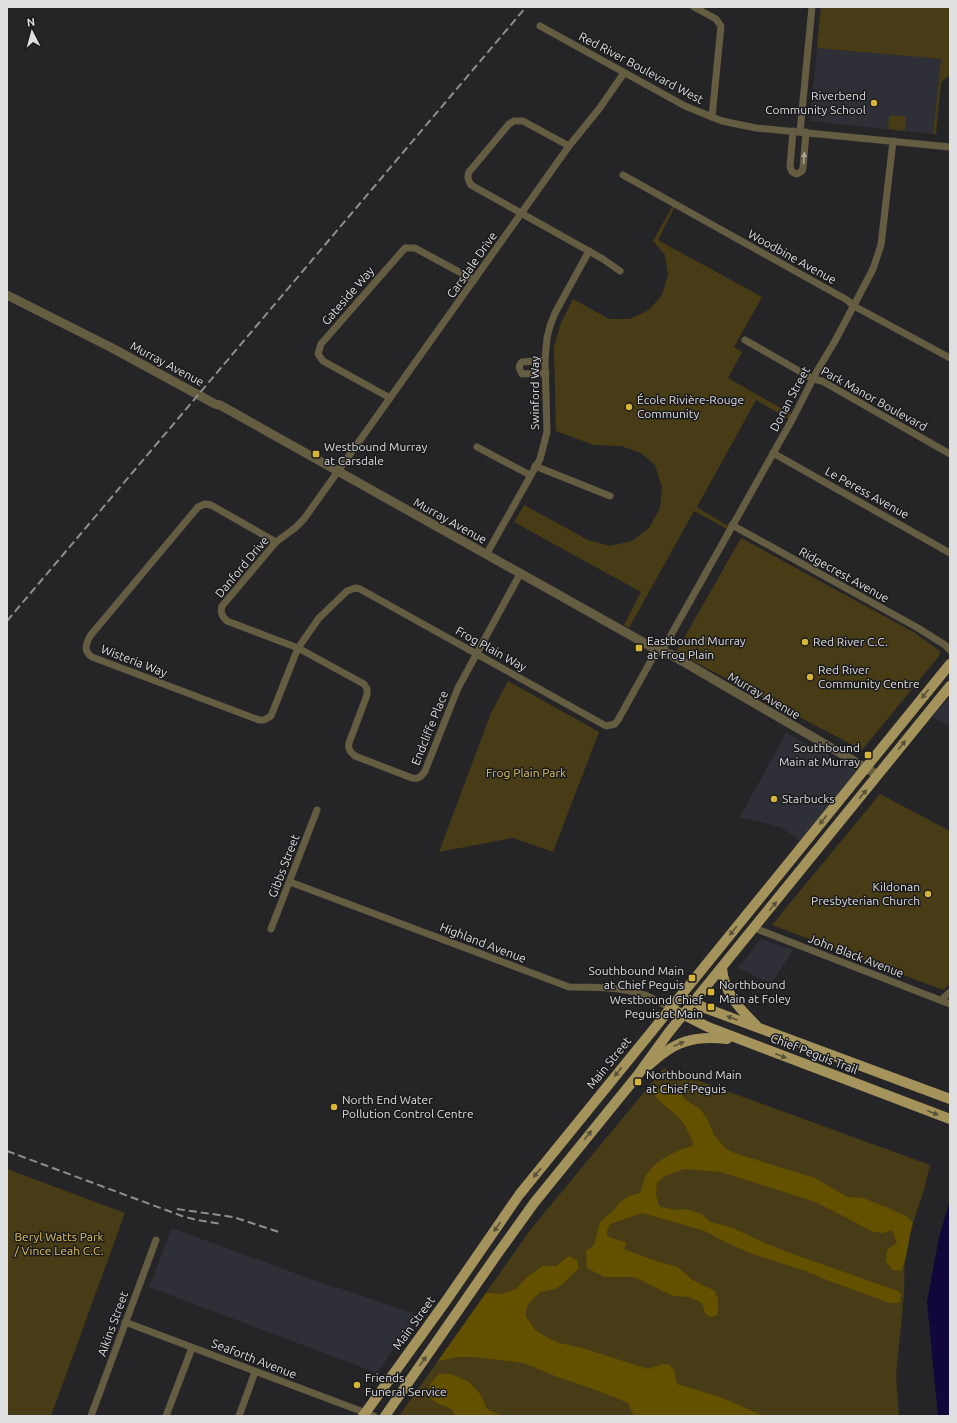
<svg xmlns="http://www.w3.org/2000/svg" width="957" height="1423" viewBox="0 0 957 1423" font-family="Ubuntu,sans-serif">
<rect width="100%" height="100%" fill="#252528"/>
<g fill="#2f3037">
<polygon points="817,48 941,59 933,134 810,121"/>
<polygon points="950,697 950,727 932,717"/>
<polygon points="786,733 858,770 800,841 781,827 740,817"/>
<polygon points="761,939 793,950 771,984 738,968"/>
<polygon points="172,1228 335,1288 339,1288 418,1315 377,1373 149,1287"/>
</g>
<g fill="#473c15">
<polygon points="821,7 950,7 950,75 941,82 936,134 933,134 941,59 817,48"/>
<polygon points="892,115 906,117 905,131 888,129 889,117"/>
<polygon points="675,204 674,208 658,240 762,297 734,347 742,352 728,378 793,415 790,420 756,400 697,507 731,528 729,530 694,511 629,628 624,625 641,592 514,522 524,505 588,540 610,546 632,541 649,528 660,508 662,488 655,465 641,453 621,446 594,445 556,431 554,347 560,325 573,299 609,319 630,319 649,310 662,295 668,275 665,255 653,241 672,207"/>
<polygon points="741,538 915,633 940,651 939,656 862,750 676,652"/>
<polygon points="508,681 599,732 553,852 513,838 439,852 491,713"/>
<polygon points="880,794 950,831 950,984 943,990 772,925"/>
<polygon points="664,1068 930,1165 924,1190 905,1246 904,1294 896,1375 899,1416 399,1416 531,1229"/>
<polygon points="7,1169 125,1213 51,1416 7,1416"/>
</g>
<g fill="#645100">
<path d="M666 1087 673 1088H680L684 1099 700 1109 706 1117 714 1135 724 1147 734 1153 815 1178 847 1197 863 1198 888 1208 906 1216 913 1223C908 1239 908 1257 901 1271L892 1270 886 1261 887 1250 897 1243 892 1230 883 1233 873 1232 843 1216 813 1201 721 1172 684 1169 665 1176 657 1182 656 1194 658 1204 661 1207 677 1210 685 1209 702 1214 710 1222 731 1227 758 1240 787 1252 898 1291 901 1294 900 1301 898 1303H890L832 1282 803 1270 758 1256 725 1242 705 1231 681 1224 642 1213 610 1224 607 1231V1235L611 1238 625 1242 626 1244 624 1249 656 1261 678 1267 691 1279 715 1291 718 1300V1314L715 1316 710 1317 705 1313 702 1303 689 1297 673 1296 634 1277H604L587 1268 586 1251 594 1245 600 1222 615 1209 619 1203 629 1196 640 1193C642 1188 643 1183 645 1178 654 1160 676 1151 694 1145 691 1137 687 1128 681 1120 673 1111 662 1105 654 1094L660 1088Z"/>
<path d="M569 1256 577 1260 579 1268C562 1283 564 1289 540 1292L529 1303 526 1309V1317L535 1330 546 1337 559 1343 582 1348 648 1369 663 1364 670 1365 674 1371 677 1384 720 1397 764 1416H634L628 1403 596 1390 555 1376 524 1363 473 1357H458L438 1361 486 1293 502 1294 516 1289 527 1277 543 1266H556Z"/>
<path d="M439 1374H451L469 1382 480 1394 487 1409 502 1416H455C452 1406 445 1407 437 1403 433 1401 430 1397 427 1394L431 1383Z"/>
</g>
<polygon fill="#12073a" points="950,1200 950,1416 938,1416 927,1302 939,1237"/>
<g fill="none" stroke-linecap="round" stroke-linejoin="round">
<g stroke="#655d42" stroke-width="7">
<polyline points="694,7 716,19 721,26 712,117"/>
<polyline points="540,26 685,106 722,121 756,128 950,147"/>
<path d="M793 131 790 166C791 171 792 173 797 174L802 171 803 168 806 132"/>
<polyline points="800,132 812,7"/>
<path d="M569 146 523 121H514L509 124 469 172C467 177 468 180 471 185L603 259 620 271"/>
<polyline points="623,175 847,300 854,306 950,358"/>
<polyline points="745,340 813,379 822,381 950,454"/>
<path d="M545 360 522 362C518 366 519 369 522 374L546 373"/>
<polyline points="390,398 323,361 318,354 321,344 405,248 415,248 474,280"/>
<polyline points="477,447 530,475"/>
<polyline points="773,453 950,553"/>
<polyline points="535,466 610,496"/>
<polyline points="732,525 918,628 945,645 950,650"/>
<path d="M276 542 211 505 205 504 198 507 90 636C86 644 83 651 92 657L259 720H264L271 716 298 648 319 618 347 591 355 588 360 589 606 726 615 724 618 720 657 650"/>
<polyline points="486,555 540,459 547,432 545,360 547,338 550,326 555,313 589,251"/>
<path d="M520 574 458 688 425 771C421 777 419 779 412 778L355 756C350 752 348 749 349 743L367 695V689L364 684 298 648 227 621C222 616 220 613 222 606L276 542 295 528 304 519 569 146 599 109 624 73"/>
<polyline points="662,651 793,418 817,371 835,341 873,269 881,245 893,141"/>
<path d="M290 882 569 987C592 987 621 987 642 994 652 997 661 1003 670 1008"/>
<polyline points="754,928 950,1004"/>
<polyline points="271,929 317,810"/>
<polyline points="941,1000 950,992"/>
<polyline points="125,1322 374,1416"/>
<polyline points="91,1416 156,1240"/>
<polyline points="166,1416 192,1348"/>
<polyline points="239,1416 255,1372"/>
</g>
<polyline stroke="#655d42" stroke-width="9" points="7,295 114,349 215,404 220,405 657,650 670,654 878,775"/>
<g stroke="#a4945c" stroke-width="10">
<path d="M722 968C724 993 739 1008 756 1025"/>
<polyline points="688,1000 705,1008 950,1099"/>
<polyline points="670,1008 708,1027 950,1119"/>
<path d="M649 1065C654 1061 659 1056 664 1053 682 1038 704 1036 727 1039"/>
<polyline points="363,1416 446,1301 519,1195 950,664"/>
<polyline points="385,1416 496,1256 534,1203 637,1076 669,1032 950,686"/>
</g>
<g stroke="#8e8e91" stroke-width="2" stroke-dasharray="8 4" stroke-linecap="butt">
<polyline points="7,621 526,7"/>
<polyline points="7,1151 182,1216 197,1220 222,1224"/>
<polyline points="177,1209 233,1217 279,1232"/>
</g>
</g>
<defs><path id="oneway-solid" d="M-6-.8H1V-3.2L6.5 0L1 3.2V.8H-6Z"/></defs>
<use fill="#a8a499" href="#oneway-solid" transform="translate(804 158) rotate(-85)"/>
<g fill="#59513a">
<use href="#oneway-solid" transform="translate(925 694) rotate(129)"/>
<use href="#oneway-solid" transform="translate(902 745) rotate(-51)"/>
<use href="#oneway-solid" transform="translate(863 794) rotate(-51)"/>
<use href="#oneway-solid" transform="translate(823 820) rotate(129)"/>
<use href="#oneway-solid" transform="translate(773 906) rotate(-51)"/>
<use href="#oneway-solid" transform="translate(733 931) rotate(129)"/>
<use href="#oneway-solid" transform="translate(732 1018) rotate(-160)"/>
<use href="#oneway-solid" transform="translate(679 1044) rotate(-23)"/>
<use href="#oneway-solid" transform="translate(781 1056) rotate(21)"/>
<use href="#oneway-solid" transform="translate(618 1072) rotate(129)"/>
<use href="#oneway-solid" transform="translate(933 1113) rotate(21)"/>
<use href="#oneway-solid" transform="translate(588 1135) rotate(-51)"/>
<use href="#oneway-solid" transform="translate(537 1173) rotate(129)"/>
<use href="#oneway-solid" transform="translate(497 1227) rotate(125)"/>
<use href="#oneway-solid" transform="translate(423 1361) rotate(-55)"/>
</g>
<g fill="#d6b534" stroke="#1b1b1e" stroke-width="1.5">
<circle cx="874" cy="103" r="4"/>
<circle cx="629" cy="407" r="4"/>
<rect x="312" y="450" width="8" height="8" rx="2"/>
<circle cx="805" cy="642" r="4"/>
<rect x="635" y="644" width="8" height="8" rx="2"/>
<circle cx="810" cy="677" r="4"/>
<rect x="864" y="751" width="8" height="8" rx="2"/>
<circle cx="774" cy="799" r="4"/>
<circle cx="928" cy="894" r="4"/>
<rect x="688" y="974" width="8" height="8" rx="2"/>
<rect x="707" y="988" width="8" height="8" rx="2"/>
<rect x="707" y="1003" width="8" height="8" rx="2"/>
<rect x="634" y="1078" width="8" height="8" rx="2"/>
<circle cx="334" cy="1107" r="4"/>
<circle cx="357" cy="1385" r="4"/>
</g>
<g text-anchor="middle" stroke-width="3" stroke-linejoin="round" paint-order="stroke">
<g font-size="12" fill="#dfdfe1" stroke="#1b1b1e">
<text transform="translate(641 68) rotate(28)" y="4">Red River Boulevard West</text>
<text transform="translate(792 257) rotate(29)" y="4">Woodbine Avenue</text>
<text transform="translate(472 265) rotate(-55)" y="4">Carsdale Drive</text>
<text transform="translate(348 296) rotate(-49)" y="4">Gateside Way</text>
<text transform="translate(167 364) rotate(28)" y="4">Murray Avenue</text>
<text transform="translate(535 393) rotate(-90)" y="4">Swinford Way</text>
<text transform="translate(790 399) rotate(-62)" y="4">Donan Street</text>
<text transform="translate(874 399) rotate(29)" y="4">Park Manor Boulevard</text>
<text transform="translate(867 493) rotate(29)" y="4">Le Peress Avenue</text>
<text transform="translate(450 521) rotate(29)" y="4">Murray Avenue</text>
<text transform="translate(242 567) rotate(-50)" y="4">Danford Drive</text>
<text transform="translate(844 575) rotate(29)" y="4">Ridgecrest Avenue</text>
<text transform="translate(491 649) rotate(29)" y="4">Frog Plain Way</text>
<text transform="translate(134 661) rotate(21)" y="4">Wisteria Way</text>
<text transform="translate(764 696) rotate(30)" y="4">Murray Avenue</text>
<text transform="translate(430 728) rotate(-68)" y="4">Endcliffe Place</text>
<text transform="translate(284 866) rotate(-69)" y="4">Gibbs Street</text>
<text transform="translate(483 943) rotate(21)" y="4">Highland Avenue</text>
<text transform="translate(856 956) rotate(21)" y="4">John Black Avenue</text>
<text transform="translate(814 1054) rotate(21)" y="4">Chief Peguis Trail</text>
<text transform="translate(609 1063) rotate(-51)" y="4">Main Street</text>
<text transform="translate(414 1323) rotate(-54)" y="4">Main Street</text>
<text transform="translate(113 1324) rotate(-70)" y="4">Aikins Street</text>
<text transform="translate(254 1359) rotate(21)" y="4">Seaforth Avenue</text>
</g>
<g font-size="12" fill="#dfdfe1" stroke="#1b1b1e" text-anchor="start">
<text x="866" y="100" text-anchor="end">Riverbend<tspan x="866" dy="14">Community School</tspan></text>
<text x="637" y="404">École Rivière-Rouge<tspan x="637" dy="14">Community</tspan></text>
<text x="324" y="451">Westbound Murray<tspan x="324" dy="14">at Carsdale</tspan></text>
<text x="647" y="645">Eastbound Murray<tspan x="647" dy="14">at Frog Plain</tspan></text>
<text x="813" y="646">Red River C.C.</text>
<text x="818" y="674">Red River<tspan x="818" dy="14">Community Centre</tspan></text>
<text x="860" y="752" text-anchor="end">Southbound<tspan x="860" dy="14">Main at Murray</tspan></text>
<text x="782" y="803">Starbucks</text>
<text x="920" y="891" text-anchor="end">Kildonan<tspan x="920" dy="14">Presbyterian Church</tspan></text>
<text x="684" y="975" text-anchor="end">Southbound Main<tspan x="684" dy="14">at Chief Peguis</tspan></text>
<text x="719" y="989">Northbound<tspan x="719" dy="14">Main at Foley</tspan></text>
<text x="703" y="1004" text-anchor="end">Westbound Chief<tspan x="703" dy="14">Peguis at Main</tspan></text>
<text x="646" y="1079">Northbound Main<tspan x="646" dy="14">at Chief Peguis</tspan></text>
<text x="342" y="1104">North End Water<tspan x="342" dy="14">Pollution Control Centre</tspan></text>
<text x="365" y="1382">Friends<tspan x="365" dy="14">Funeral Service</tspan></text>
</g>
<g font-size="12" fill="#ddc260" stroke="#1b1b1e">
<text x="526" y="777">Frog Plain Park</text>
<text x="59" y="1241">Beryl Watts Park<tspan x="59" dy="14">/ Vince Leah C.C.</tspan></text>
</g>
</g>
<rect width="957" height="1423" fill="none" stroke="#dfdfe1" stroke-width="16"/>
<g transform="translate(32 32) rotate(354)" stroke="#1b1b1e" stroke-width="3" paint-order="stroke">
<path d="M0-3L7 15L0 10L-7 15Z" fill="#dfdfe1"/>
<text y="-6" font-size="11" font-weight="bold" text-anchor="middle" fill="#dfdfe1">N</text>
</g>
</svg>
